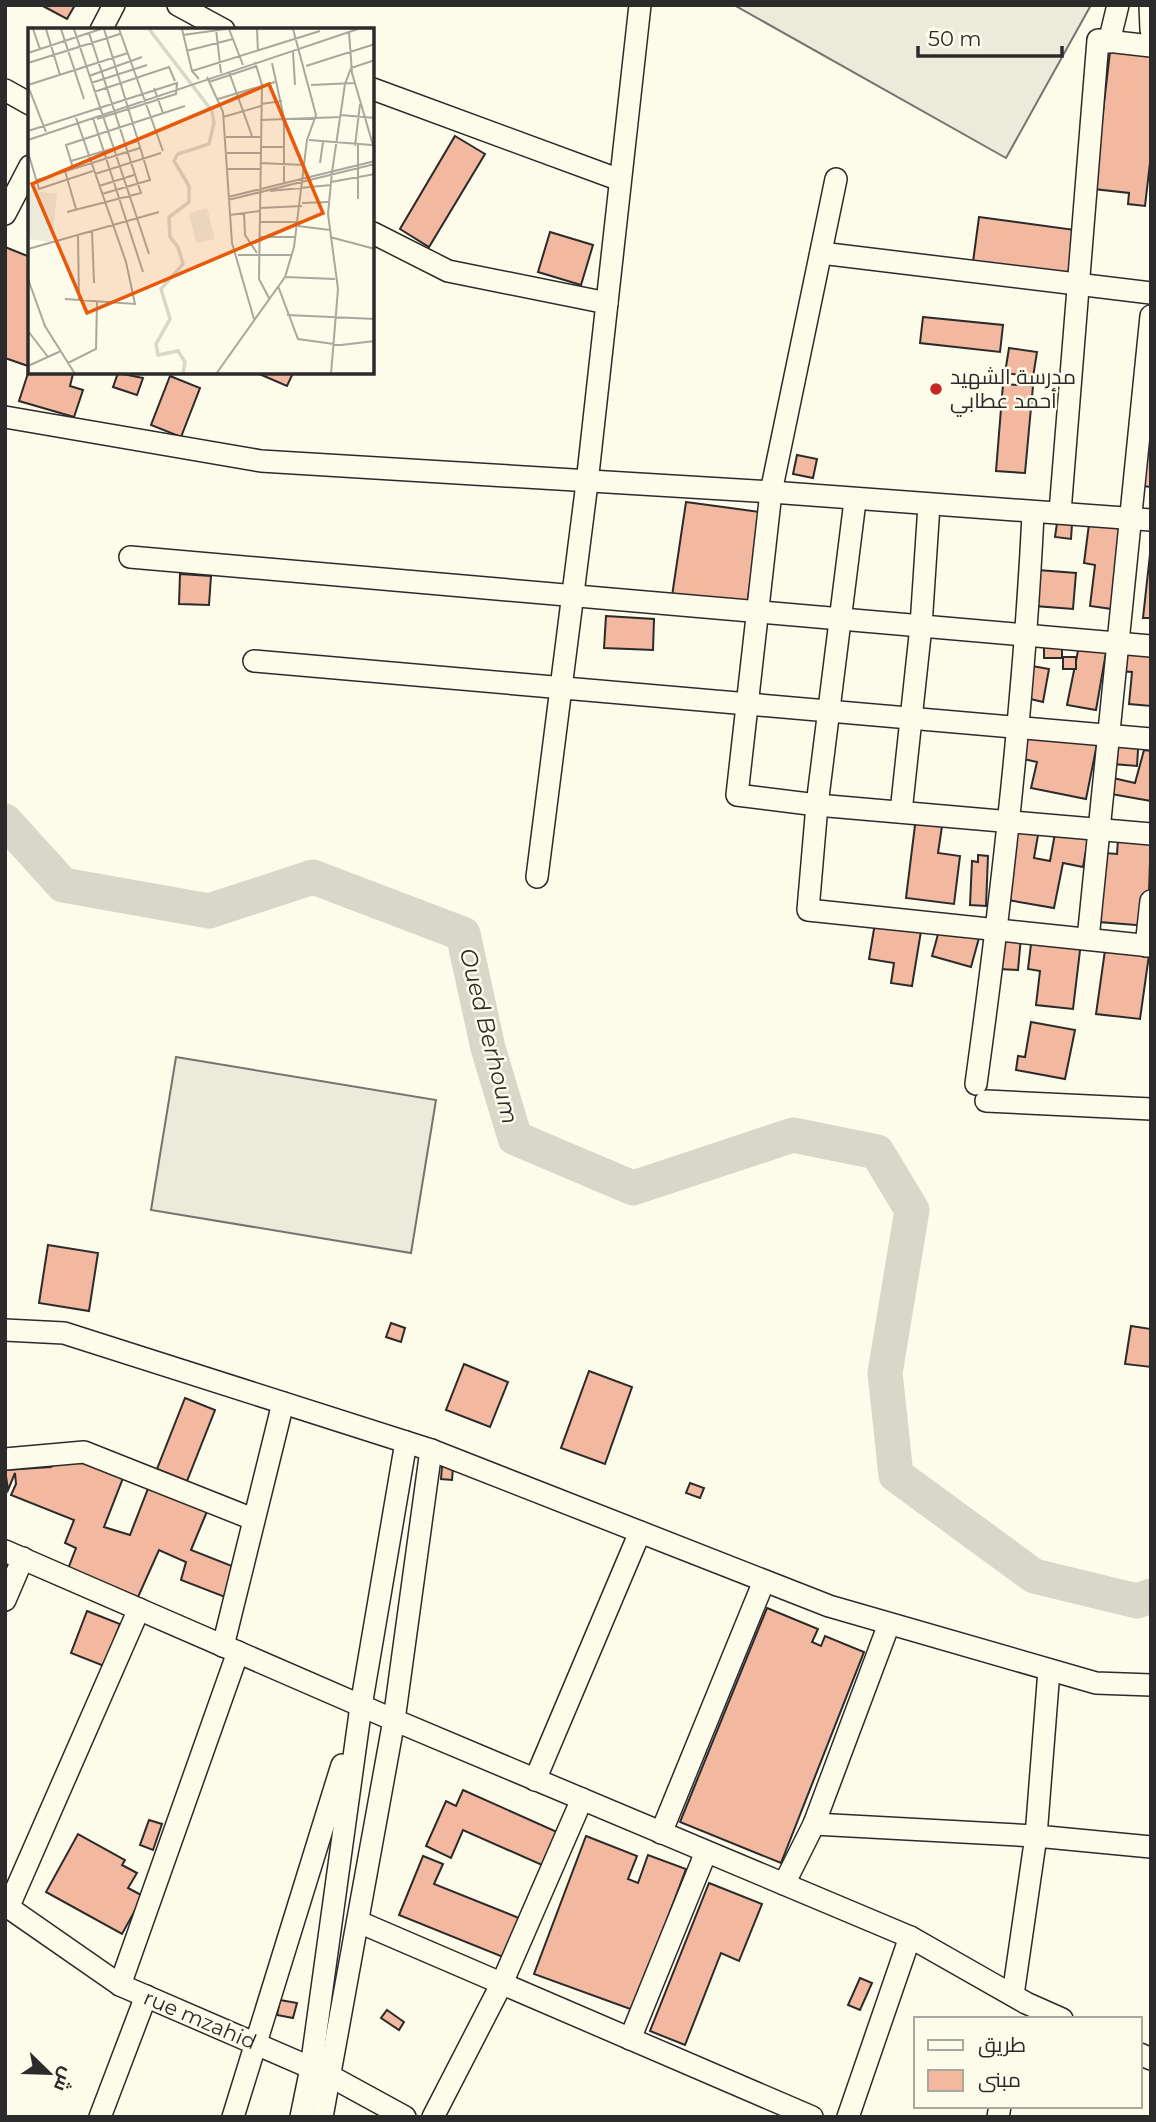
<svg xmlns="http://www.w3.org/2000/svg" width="1156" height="2122" viewBox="0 0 1156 2122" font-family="Montserrat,Cairo,sans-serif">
<rect width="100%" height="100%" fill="#fdfbea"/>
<g fill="#ecebdb" stroke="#74746e" stroke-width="2">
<polygon points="734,5 1091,5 1006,158"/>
<polygon points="176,1057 436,1100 411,1253 151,1210"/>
</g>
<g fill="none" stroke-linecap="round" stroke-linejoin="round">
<polyline stroke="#d8d7c9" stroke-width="35" points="5,821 63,885 209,911 313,877 463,934 488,1048 515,1138 633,1188 793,1135 877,1152 912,1210 885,1373 896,1475 1034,1576 1137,1601 1151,1596"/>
</g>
<g fill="#f2b8a0" stroke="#2b2b2b" stroke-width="2">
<polygon points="41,5 75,5 67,19"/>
<polygon points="1110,52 1151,56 1151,154 1145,206 1128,204 1129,193 1094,189"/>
<polygon points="455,136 485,154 429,247 400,229"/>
<polygon points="979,217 1075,230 1068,275 973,262"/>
<polygon points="550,232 593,245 581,285 538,272"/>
<polygon points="5,247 30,257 28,366 5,358"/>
<polygon points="923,317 1003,325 1000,352 920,343"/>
<polygon points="1009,348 1037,352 1033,377 1005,373"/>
<polygon points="1151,366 1151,487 1133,485"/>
<polygon points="30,367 30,373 73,374 70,386 83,390 74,417 19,401"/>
<polygon points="118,373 143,378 137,395 113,387"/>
<polygon points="257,373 293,373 287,386"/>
<polygon points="170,376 200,388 181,437 151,425"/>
<polygon points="1003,384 1033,386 1025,473 996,471"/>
<polygon points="797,455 817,459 813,478 793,474"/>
<polygon points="686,502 760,512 747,606 672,596"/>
<polygon points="1090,516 1123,520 1112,609 1090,606 1095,565 1084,563"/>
<polygon points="1057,523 1072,524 1071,539 1055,537"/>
<polygon points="1151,545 1151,618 1143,618"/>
<polygon points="1038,570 1076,573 1073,609 1035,606"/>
<polygon points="180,574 211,576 209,605 179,604"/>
<polygon points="606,616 654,619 653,650 604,648"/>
<polygon points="1081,636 1108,641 1096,710 1067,705"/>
<rect x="1044" y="637" width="18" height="21"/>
<polygon points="1122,639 1151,643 1151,706 1129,704 1132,672 1118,671"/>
<rect x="1063" y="657" width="13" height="12"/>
<polygon points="1032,666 1049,669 1043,702 1026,698"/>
<polygon points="1026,724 1098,739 1086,799 1031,788 1037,762 1019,758"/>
<polygon points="1115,733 1139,734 1137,766 1113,764"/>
<polygon points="1144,750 1151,751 1151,801 1111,794 1113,778 1135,783"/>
<polygon points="917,809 944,813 938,853 960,856 954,904 906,898"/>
<polygon points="1019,813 1041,818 1034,858 1050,861 1058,817 1091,823 1083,867 1063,863 1054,908 1008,900 1014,868 1009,867"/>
<polygon points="1119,826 1151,829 1148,926 1099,922 1105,853 1117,854"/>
<polygon points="978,855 988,856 986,906 970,905 972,861 978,862"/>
<polygon points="876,917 922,925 912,986 891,983 894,963 869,959"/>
<polygon points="940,927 979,938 971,967 932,956"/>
<polygon points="1001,935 1021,937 1018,970 998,969"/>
<polygon points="1032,936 1081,942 1073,1009 1036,1005 1040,971 1028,969"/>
<polygon points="1106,943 1150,948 1140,1019 1096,1014"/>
<polygon points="1031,1022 1075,1030 1065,1079 1016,1070 1018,1056 1025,1057"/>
<polygon points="48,1245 98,1253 89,1311 39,1303"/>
<polygon points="391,1323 405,1328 401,1342 386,1337"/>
<polygon points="1131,1326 1151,1329 1151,1367 1125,1364"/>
<polygon points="464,1364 508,1382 490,1427 446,1410"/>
<polygon points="589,1371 632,1387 605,1464 561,1448"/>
<polygon points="185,1398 215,1410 187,1481 157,1469"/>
<polygon points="68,1456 123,1478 104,1527 130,1535 149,1486 208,1509 191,1550 232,1566 225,1597 181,1580 186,1562 159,1550 138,1597 68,1569 76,1548 65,1543 74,1520 11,1495 16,1484 15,1473 8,1490 5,1470 51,1467"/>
<polygon points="442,1466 453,1467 452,1480 441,1479"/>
<polygon points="690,1483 704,1488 700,1498 686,1493"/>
<polygon points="767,1608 818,1629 812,1642 821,1646 825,1636 864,1652 781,1863 680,1822"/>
<polygon points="87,1611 120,1624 104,1666 71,1653"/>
<polygon points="463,1790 557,1832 542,1865 463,1830 451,1858 426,1846 446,1801 456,1806"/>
<polygon points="149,1820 162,1824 153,1850 140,1845"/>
<polygon points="78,1834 125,1860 122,1865 137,1873 128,1888 143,1896 122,1934 46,1892"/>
<polygon points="586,1836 637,1856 628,1879 638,1883 648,1855 686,1869 633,2010 534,1974"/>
<polygon points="423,1856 443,1864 434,1884 519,1918 503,1957 399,1915"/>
<polygon points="709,1883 762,1904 739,1961 721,1953 685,2045 650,2031"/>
<polygon points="860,1978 872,1983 860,2010 848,2005"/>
<polygon points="280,2000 297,2003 293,2018 277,2015"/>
<polygon points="387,2010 404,2022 399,2030 381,2018"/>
</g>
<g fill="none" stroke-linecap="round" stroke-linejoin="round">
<g stroke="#2b2b2b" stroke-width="24">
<g id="minor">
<polyline points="178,5 224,30"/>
<polyline points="1150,5 1151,30"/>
<polyline points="101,30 114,5"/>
<polyline points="1109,42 1118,5"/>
<polyline points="373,89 620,180"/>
<polyline points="5,90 30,104"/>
<polyline points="836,179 771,492 737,795 817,805 1151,834"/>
<polyline points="5,214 30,166"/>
<polyline points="373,233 448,271 607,303"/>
<polyline points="821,253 1151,293"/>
<polyline points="5,417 261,461 771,492 1151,520"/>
<polyline points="855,501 817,805 808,910 1151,946"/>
<polyline points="1060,512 1098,40 1151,46"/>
<polyline points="130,557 1151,646"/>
<polyline points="254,661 1151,739"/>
<polyline points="901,812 921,626 929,505"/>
<polyline points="537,877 587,483 640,5"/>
<polyline points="1088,939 1151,316"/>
<polyline points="1146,946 1151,901"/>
<path d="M976 1084C1002 895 1024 704 1033 514"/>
<polyline points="986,1101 1151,1109"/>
<polyline points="5,1330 64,1333 431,1450 829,1606 1096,1683 1151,1685"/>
<polyline points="5,1459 84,1452 253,1519"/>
<polyline points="5,1551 394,1720 910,1937 1026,2003 1062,2019"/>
<polyline points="5,1600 23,1558"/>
<polyline points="223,1646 283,1403"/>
<polyline points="535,1780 640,1532"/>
<polyline points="814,1824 1036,1836 1151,1847"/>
<polyline points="661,1833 764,1581"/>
<polyline points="784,1884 814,1824 889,1624"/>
<polyline points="5,1905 120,1985 330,2076 405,2117"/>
<polyline points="8,1908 139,1609"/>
<polyline points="359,1922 812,2117"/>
<polyline points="120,1985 238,1652"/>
<polyline points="1013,1995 1036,1836 1049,1670"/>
<polyline points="630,2039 706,1852"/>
<polyline points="1140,2054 1151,2059"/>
<polyline points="100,2117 146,1996"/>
<polyline points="233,2117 342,1765"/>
<polyline points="301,2117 311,2068 361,1706 406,1442"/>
<polyline points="322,2117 394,1720 431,1450"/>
<polyline points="433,2117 502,1983 582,1799"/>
<polyline points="848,2117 910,1937"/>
<polyline points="998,2117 1000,2106"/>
</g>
</g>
<use href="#minor" stroke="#fdfbea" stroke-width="21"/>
</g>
<circle fill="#c62828" stroke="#fdfbea" stroke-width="2.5" cx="936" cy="389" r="7"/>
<g text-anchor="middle" stroke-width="5" stroke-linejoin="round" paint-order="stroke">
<g font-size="21" fill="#2b2b2b" stroke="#fdfbea" text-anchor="start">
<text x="950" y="384">مدرسة الشهيد<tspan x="950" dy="24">أحمد عطابي</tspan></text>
</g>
<g font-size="21" fill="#2b2b2b" stroke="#fdfbea">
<text transform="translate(200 2020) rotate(23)" y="7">rue mzahid</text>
</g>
<g font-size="23" font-style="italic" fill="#2b2b2b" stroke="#fdfbea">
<text transform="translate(489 1036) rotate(76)" y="8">Oued Berhoum</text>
</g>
</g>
<g transform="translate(28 28)">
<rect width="346" height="346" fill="#fdfbea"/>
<path d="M0 162 29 166 24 214 0 211ZM179 180 187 211 168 215 161 185Z" fill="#ecebdb"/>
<path fill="none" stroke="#d8d7c9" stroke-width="3.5" d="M121 1 184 83 186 95 181 116 150 126 146 133 161 158V174L141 189 142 209 150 219 155 236 133 261 142 291 128 316 130 327 150 323 157 334 155 346"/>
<path fill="none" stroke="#a9a89e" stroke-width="2" d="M5 1 12 21M18 1 32 47M33 1 56 71M46 1 121 226M91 1 135 123M154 1 164 43 171 51M188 1 193 45M201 1 215 37M229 1 230 24M321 4 324 45 347 124M155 7 198 1M158 23 205 11M265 24 267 57M0 25 73 1M227 34 234 57 231 251 241 270M0 35 92 6M244 35 256 90V154M278 38 347 16M164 43 292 3M201 44 224 108M61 48 114 29M179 49 195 84 204 215 226 291M181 54 229 38M63 55 119 37M0 57 100 25M283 57 326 55M0 58 18 104M126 60 135 85M66 64 141 39 147 53M190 71 247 54M233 76 254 73M313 87 347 90M195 89 233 78M65 90 115 244M232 92 313 89M0 103 149 55 148 66 69 91M198 109H232M0 112 330 1M281 112 344 117M327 118 332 76M232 119H256M0 124 11 161 65 143M199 125H232M43 133 110 113M232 135 276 137M292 135 295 114M45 140 38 117 157 78M199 141H232M37 143 48 181M67 146 133 125M9 152 112 120M303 154 347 146M71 158 106 147M242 163 303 157M74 166 122 152 76 1M200 169 347 133M330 171V117M200 172 347 136M274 175 300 174M232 180 274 178M39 184 113 165 61 5M216 185 217 207 229 225M202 187 231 183M232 194H271M270 198 302 202M64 203 66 255M50 208 51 272M231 209H268M302 209 347 221M0 221 131 184M210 227H263M257 249 307 251M0 251 17 298 47 346M250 258 270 311 313 317 347 313M37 271 107 276 98 234 48 90M259 287 347 291M0 303 20 329M40 335 68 321 69 274M0 338 33 323M188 346 257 249 266 219 279 112 288 87 265 1M303 346 310 261 300 186 304 144 317 56 323 40 347 32"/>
<path fill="#e8590c" fill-opacity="0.15" stroke="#e8590c" stroke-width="3.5" d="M241 56 295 185 59 285 4 156Z"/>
<rect width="346" height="346" fill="none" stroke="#2b2b2b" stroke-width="3.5"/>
</g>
<rect width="1156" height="2122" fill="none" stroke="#2b2b2b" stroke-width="14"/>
<rect x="914" y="2017" width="228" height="91" fill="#fdfbea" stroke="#a9a89e" stroke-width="2"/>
<rect x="928" y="2040" width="35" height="10" fill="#fdfbea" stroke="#a9a89e" stroke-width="2"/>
<text x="978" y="2052" font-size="21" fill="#2b2b2b">طريق</text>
<rect x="928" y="2070" width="35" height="21" fill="#f2b8a0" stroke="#a9a89e" stroke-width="2"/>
<text x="978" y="2087" font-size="21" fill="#2b2b2b">مبنى</text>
<g transform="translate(49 2073) rotate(113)" stroke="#fdfbea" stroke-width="5" paint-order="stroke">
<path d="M0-5L12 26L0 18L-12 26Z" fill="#2b2b2b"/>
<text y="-10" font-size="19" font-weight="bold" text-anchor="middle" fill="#2b2b2b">ش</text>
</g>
<path d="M918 46v10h144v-10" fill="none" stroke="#2b2b2b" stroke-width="3.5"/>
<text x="928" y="46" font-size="21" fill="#2b2b2b" stroke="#fdfbea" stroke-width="5" paint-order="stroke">50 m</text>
</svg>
